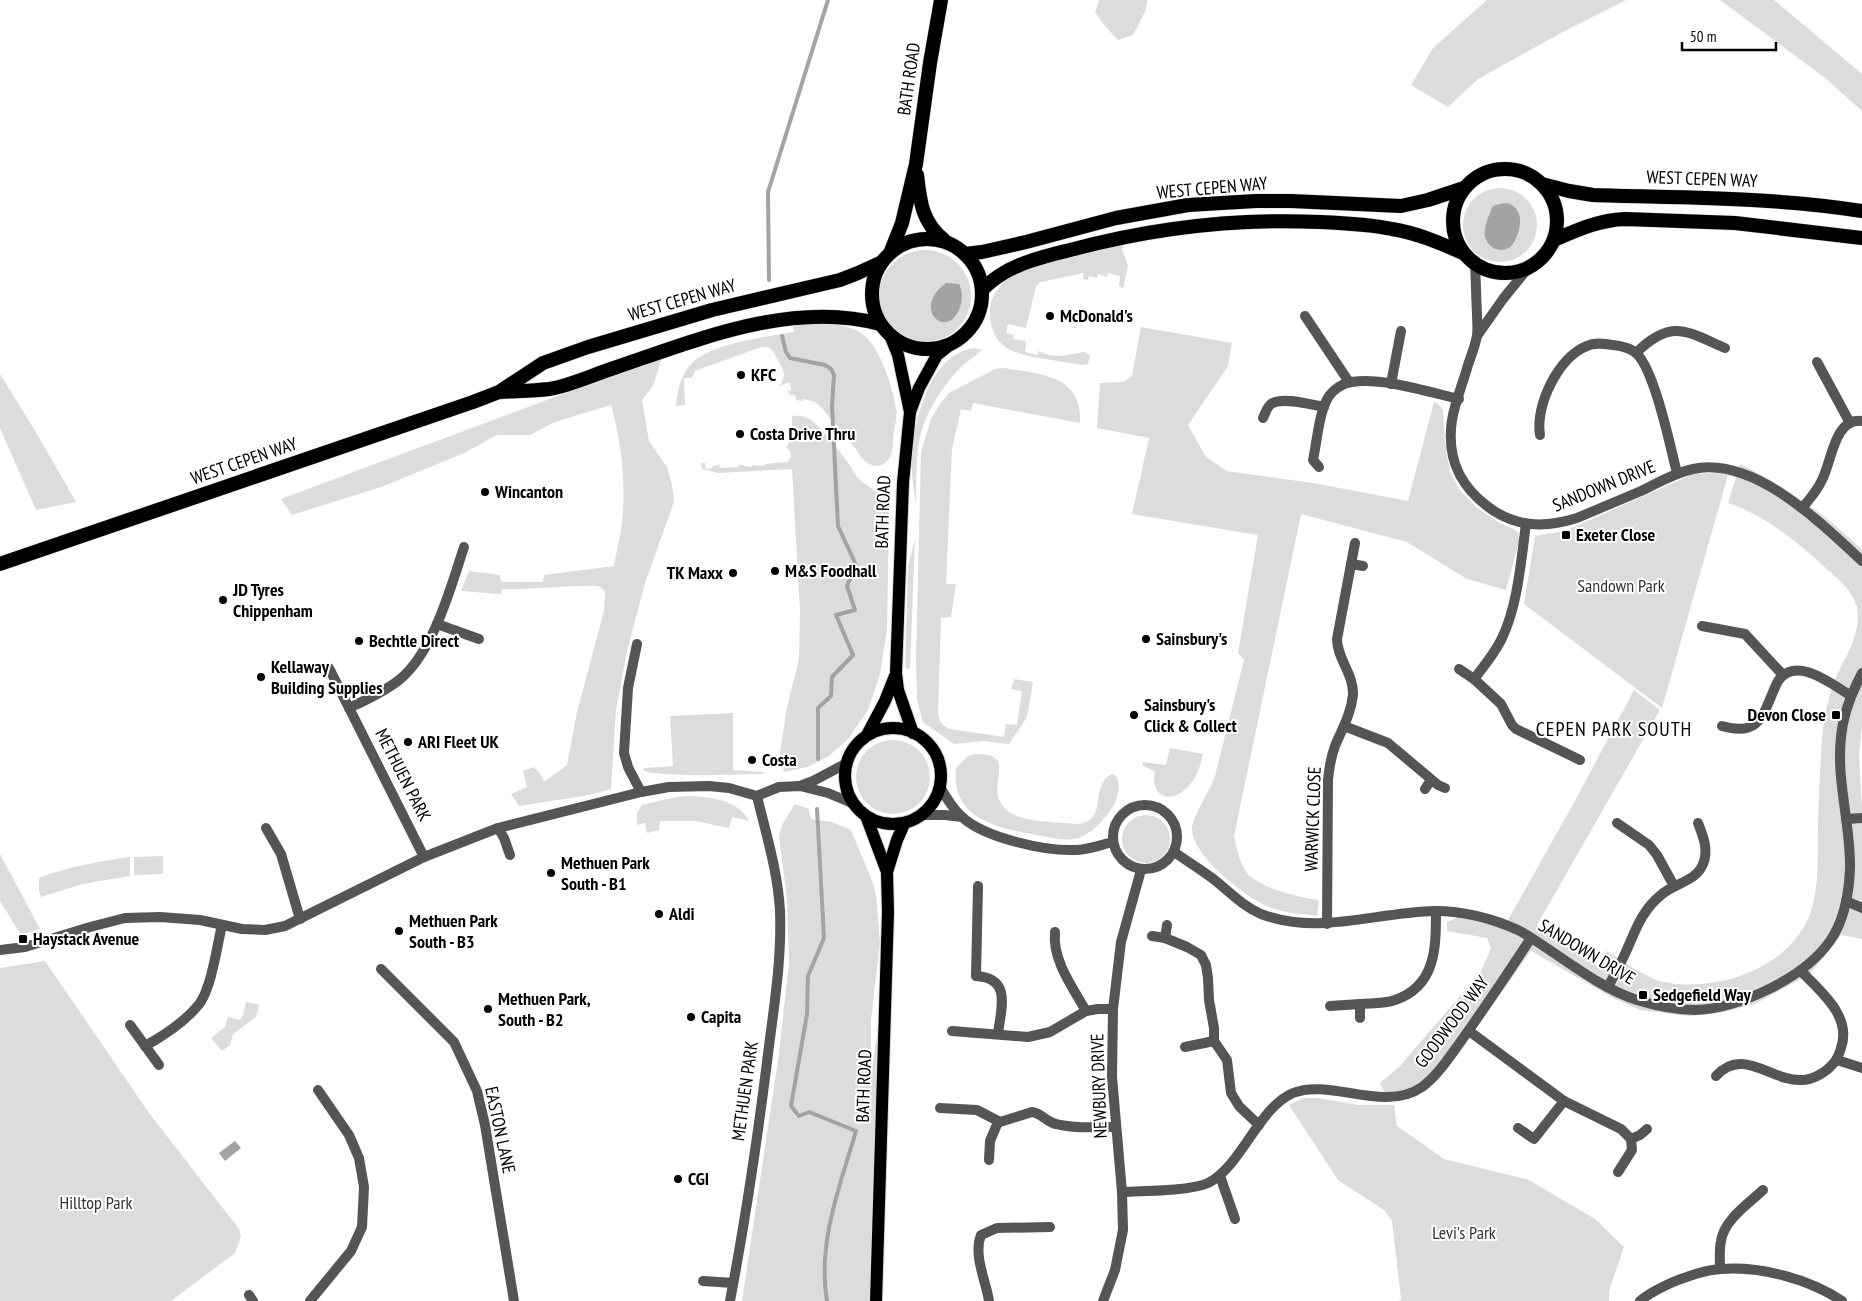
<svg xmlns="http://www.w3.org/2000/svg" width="1862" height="1301" viewBox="0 0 1862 1301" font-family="'PT Sans Narrow',sans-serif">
<rect width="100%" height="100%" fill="#fff"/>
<g fill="#dcdcdc">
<polygon points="1099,0 1147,0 1146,10 1133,35 1118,40 1104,25 1095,12"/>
<polygon points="1487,0 1626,0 1559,34 1478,79 1448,107 1411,85 1433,48"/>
<polygon points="1720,0 1774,0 1862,74 1862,111 1825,78"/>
<circle cx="1500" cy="225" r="37"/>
<path d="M1124 244 1122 250 1128 265 1123 289 1119 285 1120 276 1108 273 1107 277 1098 274 1097 278 1089 276 1088 280 1083 279 1084 273 1041 282 1036 286 1026 328 1008 324 1006 333 1014 335 1013 339 1026 341 1025 352 1037 355 1039 351C1055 360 1068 354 1085 352L1090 356 1088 364 1083 365C1070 363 1058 361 1045 359 1015 354 991 349 990 313 989 298 1000 283 1013 276 1023 270 1034 267 1045 264 1071 256 1097 250 1124 244Z"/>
<circle cx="925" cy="296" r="46"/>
<path d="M806 324C824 323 845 323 861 333 879 344 893 387 896 408 898 417 894 428 893 438 893 444 893 455 888 460 876 473 862 462 856 449L821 407 815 402 804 399 802 401 796 400 795 395H789L788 391H791L790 382 779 386C788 377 783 369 778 360 772 351 773 346 761 347L695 371 692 378H684L685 405 676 406C677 391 681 374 692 363 713 343 765 337 794 332L793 326Z"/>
<path d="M1141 327 1232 343 1228 366 1188 425 1206 457 1227 471 1313 483 1408 501 1434 402 1439 405 1443 410 1445 444 1450 472 1459 489 1476 507 1498 522 1514 529 1518 533 1519 541 1506 590 1467 579 1407 542 1301 514 1234 836C1237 849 1241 870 1252 878 1269 890 1299 897 1319 900L1317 916C1303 914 1286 913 1272 908 1248 900 1192 856 1192 829 1192 817 1210 791 1215 776L1244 660 1238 653 1258 535 1132 514 1149 438 1097 428 1100 383 1123 382 1132 376Z"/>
<path d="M974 348 982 350C975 357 965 362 958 370 939 391 921 420 918 449 916 467 916 485 916 504 914 490 911 475 912 461 913 423 928 355 974 348Z"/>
<path d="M662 357 653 386 642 400 649 441 667 467 672 485 674 502 645 583 627 651 616 710 611 789 589 795 519 806 511 794 527 787 523 771 534 767 541 775 544 782 567 765 577 712 604 611 605 592 599 586C566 585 534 590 502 589L501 594 461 591 469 571 499 575 502 582H543L544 575 614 566C617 549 622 530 623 512 625 476 621 440 611 405L555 422 530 435H497L464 453 384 486 292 515 281 499Z"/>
<path d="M1004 368C1040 374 1083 375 1080 423L973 403 971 411 961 409 952 449 946 584H956L951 617 941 618 938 713C939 722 942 725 950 729L1004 737 1006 724 1017 725 1022 691 1011 689 1014 679 1033 682 1027 717 1009 744 983 741 954 744 923 722 917 700 916 658 921 452 931 419 940 404 949 393 995 369Z"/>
<polygon points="0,374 34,429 76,502 36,510 0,428"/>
<path d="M792 416C799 415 806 416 811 420 825 431 849 462 857 477L862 482 889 500V515L887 630 880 674 868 710 848 739 829 756 807 767 784 772 780 753 787 707 799 659 800 611 792 469 718 473 702 469 701 463H705L706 469 712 468 713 466 720 465 719 468 739 467V465H744V466L751 467 752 465 764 466 765 464 787 462 791 457 790 451 786 447 789 443V432L792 431Z"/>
<path d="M1740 464C1785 486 1827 515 1862 550V727L1859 754 1862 809V939L1841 935 1810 974 1755 1004 1720 1013 1689 1016 1640 1010 1613 998 1531 951 1446 1070 1401 1100 1385 1094 1380 1083 1399 1067 1480 973 1491 949 1487 938 1447 931V922L1470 912 1493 915 1508 920 1576 799 1634 690 1660 710 1537 925 1597 966 1607 951C1621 960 1647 978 1663 982 1717 993 1792 968 1811 911 1820 882 1817 854 1818 825 1819 793 1820 761 1823 730 1825 713 1829 695 1835 679 1845 657 1862 633 1857 608 1853 591 1840 581 1828 570 1799 543 1767 516 1728 503Z"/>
<polygon points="1716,473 1728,475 1662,708 1524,604 1535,536 1565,531 1693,474"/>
<polygon points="915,539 910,669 905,668 908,567"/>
<path d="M733 713V770L763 772 764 774C745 774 654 778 643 770L644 768 673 766 670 716Z"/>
<circle cx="893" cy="777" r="37"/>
<path d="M1170 748 1203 754C1200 768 1195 783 1182 792 1165 804 1150 792 1155 772L1142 765 1143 762 1166 765Z"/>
<path d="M975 754C1024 753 978 789 1009 812 1024 823 1060 822 1078 824 1110 820 1088 786 1112 774L1116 776C1128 797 1098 832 1078 838 1066 842 1049 837 1036 835 997 828 950 818 956 768L968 756Z"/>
<path d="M690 796C711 797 739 800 749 821L732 817 729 828 696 821H660L659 830 647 833 645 823 637 825V813L642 805 676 797Z"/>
<polygon points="795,804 809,809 811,819 832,822 851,830 871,878 876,894 880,942 871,1020 871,1075 878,1028 870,1301 742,1301 779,1053 789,962 787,899 779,836 783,823"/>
<circle cx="1146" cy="839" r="24"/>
<polygon points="0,854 40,929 21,935 0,901"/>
<polygon points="163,856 163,874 134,875 134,857"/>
<path d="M130 857V876L83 884 41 897 39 890V878C67 867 100 861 130 857Z"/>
<polygon points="45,961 149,1113 239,1229 241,1237 235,1253 171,1301 0,1301 0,968"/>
<polygon points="246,1002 259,1005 256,1017 233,1034 230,1045 222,1051 211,1038 225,1027 228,1017 240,1020 243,1015"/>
<polygon points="1303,1098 1318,1098 1358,1105 1394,1105 1397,1126 1444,1159 1529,1180 1595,1219 1624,1247 1609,1291 1609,1301 1399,1301 1401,1299 1392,1221 1384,1210 1338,1180 1289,1105"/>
</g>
<g fill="#a3a3a3">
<path d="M1504 203C1512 203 1516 207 1519 214 1521 220 1520 227 1518 233 1516 238 1514 244 1510 247 1501 254 1488 248 1485 237 1483 228 1489 215 1493 206Z"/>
<path d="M946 283 959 284C963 292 963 300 960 307 948 342 910 309 946 283Z"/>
<polygon points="235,1141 241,1148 225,1161 219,1153"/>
</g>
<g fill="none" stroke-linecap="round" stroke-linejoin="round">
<g stroke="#a3a3a3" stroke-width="4">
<polyline points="769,280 768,192 828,0"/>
<polyline points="782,336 786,352 790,358 825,365 831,369 834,375 832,406 838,526 856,565 847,586 855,610 836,615 853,655 832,677 831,696 818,708 818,759"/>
<path d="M817 809 824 938 808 976 807 1014 791 1106 799 1116 809 1112 856 1131C840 1186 817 1243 827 1301"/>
</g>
<g stroke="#dbdbdb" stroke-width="14">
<g id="primary">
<polyline points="890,335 898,355 910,412"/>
<circle cx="893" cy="776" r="48"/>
<polyline points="913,733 898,690 896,673 903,483 910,412 919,388 937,355 952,343"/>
<polyline points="867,735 885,701 895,676"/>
<polyline points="866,816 887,872"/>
<polyline points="876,1301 888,912 887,872 897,840 904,824"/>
</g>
</g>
<g stroke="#dbdbdb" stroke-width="15">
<g id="trunk">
<circle cx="1505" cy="221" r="52"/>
<path d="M917 175C920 202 922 222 944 240"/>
<path d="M1542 184 1569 191 1593 195C1683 198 1773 197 1862 211"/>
<circle cx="927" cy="294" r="55"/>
<path d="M1554 240C1577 230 1599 220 1625 219L1735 223 1862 238"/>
<polyline points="891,251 902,223 916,164 930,63 941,0"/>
<polyline points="965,254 982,252 1026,242 1116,218 1188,205 1256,201 1291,201 1401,206 1428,200 1464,188"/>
<path d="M982 290C1006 265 1038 258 1070 250 1152 228 1236 218 1320 222 1344 223 1368 224 1392 229 1417 233 1440 243 1463 253"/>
<path d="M500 392C516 391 533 391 549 389 569 386 595 374 614 368 697 340 792 300 880 324"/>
<polyline points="0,564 473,402 499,392 543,363 588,347 712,310 840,280 858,273 882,262"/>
</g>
</g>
<g stroke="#555" stroke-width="10">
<path d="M1475 264C1476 281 1476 297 1477 313 1477 321 1478 329 1477 336 1475 346 1471 356 1468 365 1463 383 1455 402 1452 420 1446 460 1461 489 1494 511 1521 528 1548 527 1577 518 1598 509 1620 500 1641 491 1658 483 1674 473 1693 469 1754 456 1821 523 1862 561"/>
<polyline points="1305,316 1349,382"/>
<polyline points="1477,336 1503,299 1529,267"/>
<path d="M1636 353C1671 318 1686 331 1725 348"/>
<polyline points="1817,362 1850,423"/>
<polyline points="1391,384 1401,331"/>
<path d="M1263 418C1265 414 1267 407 1271 404 1282 396 1312 405 1324 407"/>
<path d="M1540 435C1535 406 1558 357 1587 346 1595 342 1604 344 1613 345 1622 346 1631 348 1637 354 1655 372 1670 446 1677 473"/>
<path d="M1319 467 1313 460C1317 442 1319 411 1329 396 1334 389 1343 383 1352 382 1381 377 1429 392 1459 399"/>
<path d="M1802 508C1810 499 1817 491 1822 480 1832 461 1834 418 1862 421"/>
<path d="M1526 524C1521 560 1518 605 1502 638 1495 653 1484 666 1474 679L1501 704 1512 725 1516 729 1580 760"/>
<polyline points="1351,564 1363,566"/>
<polyline points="437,624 479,639"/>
<polyline points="1702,626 1745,634 1783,675"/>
<polyline points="637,644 628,688 624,753 628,767 641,792"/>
<polyline points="329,668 424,857"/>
<polyline points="1459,669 1474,679"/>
<path d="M349 708C366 700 384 692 399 680 433 653 451 587 464 547"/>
<polyline points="1344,726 1388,743 1438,785 1445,788"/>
<path d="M1722 726C1763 738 1763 711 1778 681 1796 655 1831 684 1850 695"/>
<path d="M939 785C945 796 952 808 962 817 985 838 1044 851 1075 850 1088 850 1100 845 1113 842"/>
<polyline points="800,786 813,781 847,763"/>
<polyline points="1425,789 1431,780"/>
<circle cx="1145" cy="837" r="32"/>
<polyline points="922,815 945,815 962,817"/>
<polyline points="1846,819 1862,818"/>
<polyline points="1617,823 1649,845 1657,855 1674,886"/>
<polyline points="266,828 281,854 300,919"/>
<polyline points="498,828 504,838 510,855"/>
<path d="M1174 852C1187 861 1200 869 1212 878 1228 890 1242 906 1261 914 1319 936 1376 912 1435 911 1465 911 1494 919 1520 931 1556 952 1598 988 1637 1000 1656 1006 1676 1010 1696 1010 1740 1008 1804 978 1830 941 1844 921 1849 893 1850 869 1851 825 1836 781 1841 737 1843 714 1851 694 1862 673"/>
<path d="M978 886 976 976C1012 978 1001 1008 998 1034"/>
<polyline points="1846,901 1862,908"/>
<path d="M1327 924 1328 780C1329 769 1331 757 1335 746 1342 729 1351 714 1353 695 1354 674 1337 659 1337 639L1355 543"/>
<path d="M1055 932C1052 960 1073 988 1086 1011"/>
<polyline points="1152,936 1165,938 1187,947 1201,955 1206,965 1208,978 1209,1000 1214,1028 1214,1041 1227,1060 1231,1093 1239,1106 1259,1125"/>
<polyline points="1165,938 1167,925"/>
<polyline points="0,950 25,947 90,927 125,918 160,917 200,920 242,929 265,930 285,926 424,857 498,828 641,792 669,787 709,786 729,788 757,796 779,787 800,786 828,793 852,803"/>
<polyline points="381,969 454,1042 477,1091 485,1125 514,1301"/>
<path d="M1608 987C1613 977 1619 967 1624 956 1635 933 1640 912 1661 895 1674 883 1696 882 1703 864 1709 850 1703 836 1698 823"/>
<polyline points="1330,1006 1360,1004"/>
<path d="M1360 1018V1004C1371 1003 1384 1004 1395 1000 1436 986 1436 948 1436 911"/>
<polyline points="130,1025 159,1065"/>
<polyline points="952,1031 1028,1037 1050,1032 1086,1011 1098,1009 1113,1009"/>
<polyline points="1469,1031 1564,1101 1621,1129 1631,1139"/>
<path d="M145 1046C165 1035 186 1021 200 1003 212 985 217 946 222 925"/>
<polyline points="1185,1047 1214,1041"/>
<polyline points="1837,1060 1862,1068"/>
<path d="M1716 1076C1743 1046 1772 1082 1802 1080 1812 1080 1825 1073 1832 1065 1837 1060 1839 1055 1841 1048 1852 1016 1821 992 1801 971"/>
<path d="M940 1108 977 1110 1000 1122 1032 1112C1041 1113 1047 1122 1056 1124 1075 1129 1097 1127 1116 1127"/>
<polyline points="1518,1128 1534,1139 1564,1101"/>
<polyline points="989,1160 990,1141 998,1122"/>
<polyline points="1618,1172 1632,1150 1631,1139 1640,1135 1647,1129"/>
<polyline points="1220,1176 1235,1219"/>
<path d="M1122 1192C1144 1191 1190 1191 1208 1183 1241 1167 1258 1108 1293 1093 1320 1082 1358 1098 1387 1097 1399 1097 1412 1094 1422 1087 1437 1076 1448 1059 1459 1044 1484 1009 1508 973 1531 938"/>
<path d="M1720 1269C1720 1260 1719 1250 1721 1241 1724 1220 1748 1204 1763 1190"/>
<polyline points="703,1281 733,1283"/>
<polyline points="249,1295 253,1301"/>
<polyline points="310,1301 351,1251 362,1227 364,1187 359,1158 349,1135 318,1090"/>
<path d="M730 1301C745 1222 757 1142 767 1062 773 1012 782 962 780 911 778 872 766 834 757 796"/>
<path d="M989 1301C986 1281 973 1255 981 1235L997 1228 1050 1227"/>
<polyline points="1103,1301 1115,1270 1123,1230 1122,1192 1112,1077 1113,1009 1121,942 1141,870"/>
<path d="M1640 1301C1649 1293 1662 1287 1673 1282 1689 1276 1704 1270 1721 1269 1761 1266 1809 1279 1842 1301"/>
</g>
<use href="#primary" stroke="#000" stroke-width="12"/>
<use href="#trunk" stroke="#000" stroke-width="14"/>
</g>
<g fill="#000" stroke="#fff" stroke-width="2">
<circle cx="1050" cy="316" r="5"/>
<circle cx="741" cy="375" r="5"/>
<circle cx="740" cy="434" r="5"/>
<circle cx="485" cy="492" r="5"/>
<rect x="1561" y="530" width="10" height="10" rx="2.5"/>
<circle cx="775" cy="571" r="5"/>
<circle cx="733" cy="573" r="5"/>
<circle cx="223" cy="600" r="5"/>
<circle cx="1146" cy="639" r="5"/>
<circle cx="359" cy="641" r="5"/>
<circle cx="261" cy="677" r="5"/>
<circle cx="1134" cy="715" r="5"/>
<rect x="1831" y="710" width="10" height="10" rx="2.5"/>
<circle cx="408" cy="742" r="5"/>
<circle cx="752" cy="760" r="5"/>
<circle cx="551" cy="873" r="5"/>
<circle cx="659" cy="914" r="5"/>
<circle cx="399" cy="931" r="5"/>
<rect x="18" y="934" width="10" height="10" rx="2.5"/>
<rect x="1638" y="990" width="10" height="10" rx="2.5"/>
<circle cx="488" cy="1009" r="5"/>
<circle cx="691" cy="1017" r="5"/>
<circle cx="678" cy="1179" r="5"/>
</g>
<g text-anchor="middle" stroke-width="4" stroke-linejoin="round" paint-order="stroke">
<g font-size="18" fill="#000" stroke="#fff">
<text transform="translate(909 79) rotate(-82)" y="6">BATH ROAD</text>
<text transform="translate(1702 179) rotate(2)" y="6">WEST CEPEN WAY</text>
<text transform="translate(1212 188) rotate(-5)" y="6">WEST CEPEN WAY</text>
<text transform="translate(682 300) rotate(-16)" y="6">WEST CEPEN WAY</text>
<text transform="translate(244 461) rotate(-19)" y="6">WEST CEPEN WAY</text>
<text transform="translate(1604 486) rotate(-22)" y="6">SANDOWN DRIVE</text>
<text transform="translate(883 512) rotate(-88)" y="6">BATH ROAD</text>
<text transform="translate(403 775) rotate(63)" y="6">METHUEN PARK</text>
<text transform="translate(1313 819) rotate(-88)" y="6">WARWICK CLOSE</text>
<text transform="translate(1587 952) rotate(31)" y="6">SANDOWN DRIVE</text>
<text transform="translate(1452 1022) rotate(-53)" y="6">GOODWOOD WAY</text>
<text transform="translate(864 1086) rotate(-88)" y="6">BATH ROAD</text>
<text transform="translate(1099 1086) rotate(-92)" y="6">NEWBURY DRIVE</text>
<text transform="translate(745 1091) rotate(-82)" y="6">METHUEN PARK</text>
<text transform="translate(500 1130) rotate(78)" y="6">EASTON LANE</text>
</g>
<g font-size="18" font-weight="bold" fill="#000" stroke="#fff" text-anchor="start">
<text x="1060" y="322">McDonald's</text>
<text x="751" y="381">KFC</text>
<text x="750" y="440">Costa Drive Thru</text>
<text x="495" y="498">Wincanton</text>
<text x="1576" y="541">Exeter Close</text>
<text x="785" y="577">M&amp;S Foodhall</text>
<text x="723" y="579" text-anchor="end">TK Maxx</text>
<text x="233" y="596">JD Tyres<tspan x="233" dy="21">Chippenham</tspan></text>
<text x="1156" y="645">Sainsbury's</text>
<text x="369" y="647">Bechtle Direct</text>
<text x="271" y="673">Kellaway<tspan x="271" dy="21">Building Supplies</tspan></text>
<text x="1144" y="711">Sainsbury's<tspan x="1144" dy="21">Click &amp; Collect</tspan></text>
<text x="1826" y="721" text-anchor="end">Devon Close</text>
<text x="418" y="748">ARI Fleet UK</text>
<text x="762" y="766">Costa</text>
<text x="561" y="869">Methuen Park<tspan x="561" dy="21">South - B1</tspan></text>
<text x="669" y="920">Aldi</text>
<text x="409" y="927">Methuen Park<tspan x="409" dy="21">South - B3</tspan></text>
<text x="33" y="945">Haystack Avenue</text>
<text x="1653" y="1001">Sedgefield Way</text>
<text x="498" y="1005">Methuen Park,<tspan x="498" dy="21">South - B2</tspan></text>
<text x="701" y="1023">Capita</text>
<text x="688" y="1185">CGI</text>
</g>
<g font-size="18" fill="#333" stroke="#fff">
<text x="1621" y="592">Sandown Park</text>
<text x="96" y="1209">Hilltop Park</text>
<text x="1464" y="1239">Levi's Park</text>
</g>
<g font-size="20" letter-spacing="1" fill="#000" stroke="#fff">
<text x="1614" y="736">CEPEN PARK SOUTH</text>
</g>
</g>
<path d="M1682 42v8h94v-8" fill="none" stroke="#000000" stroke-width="2.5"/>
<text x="1690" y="42" font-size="15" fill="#000000" stroke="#ffffff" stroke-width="4" paint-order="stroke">50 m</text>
</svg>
